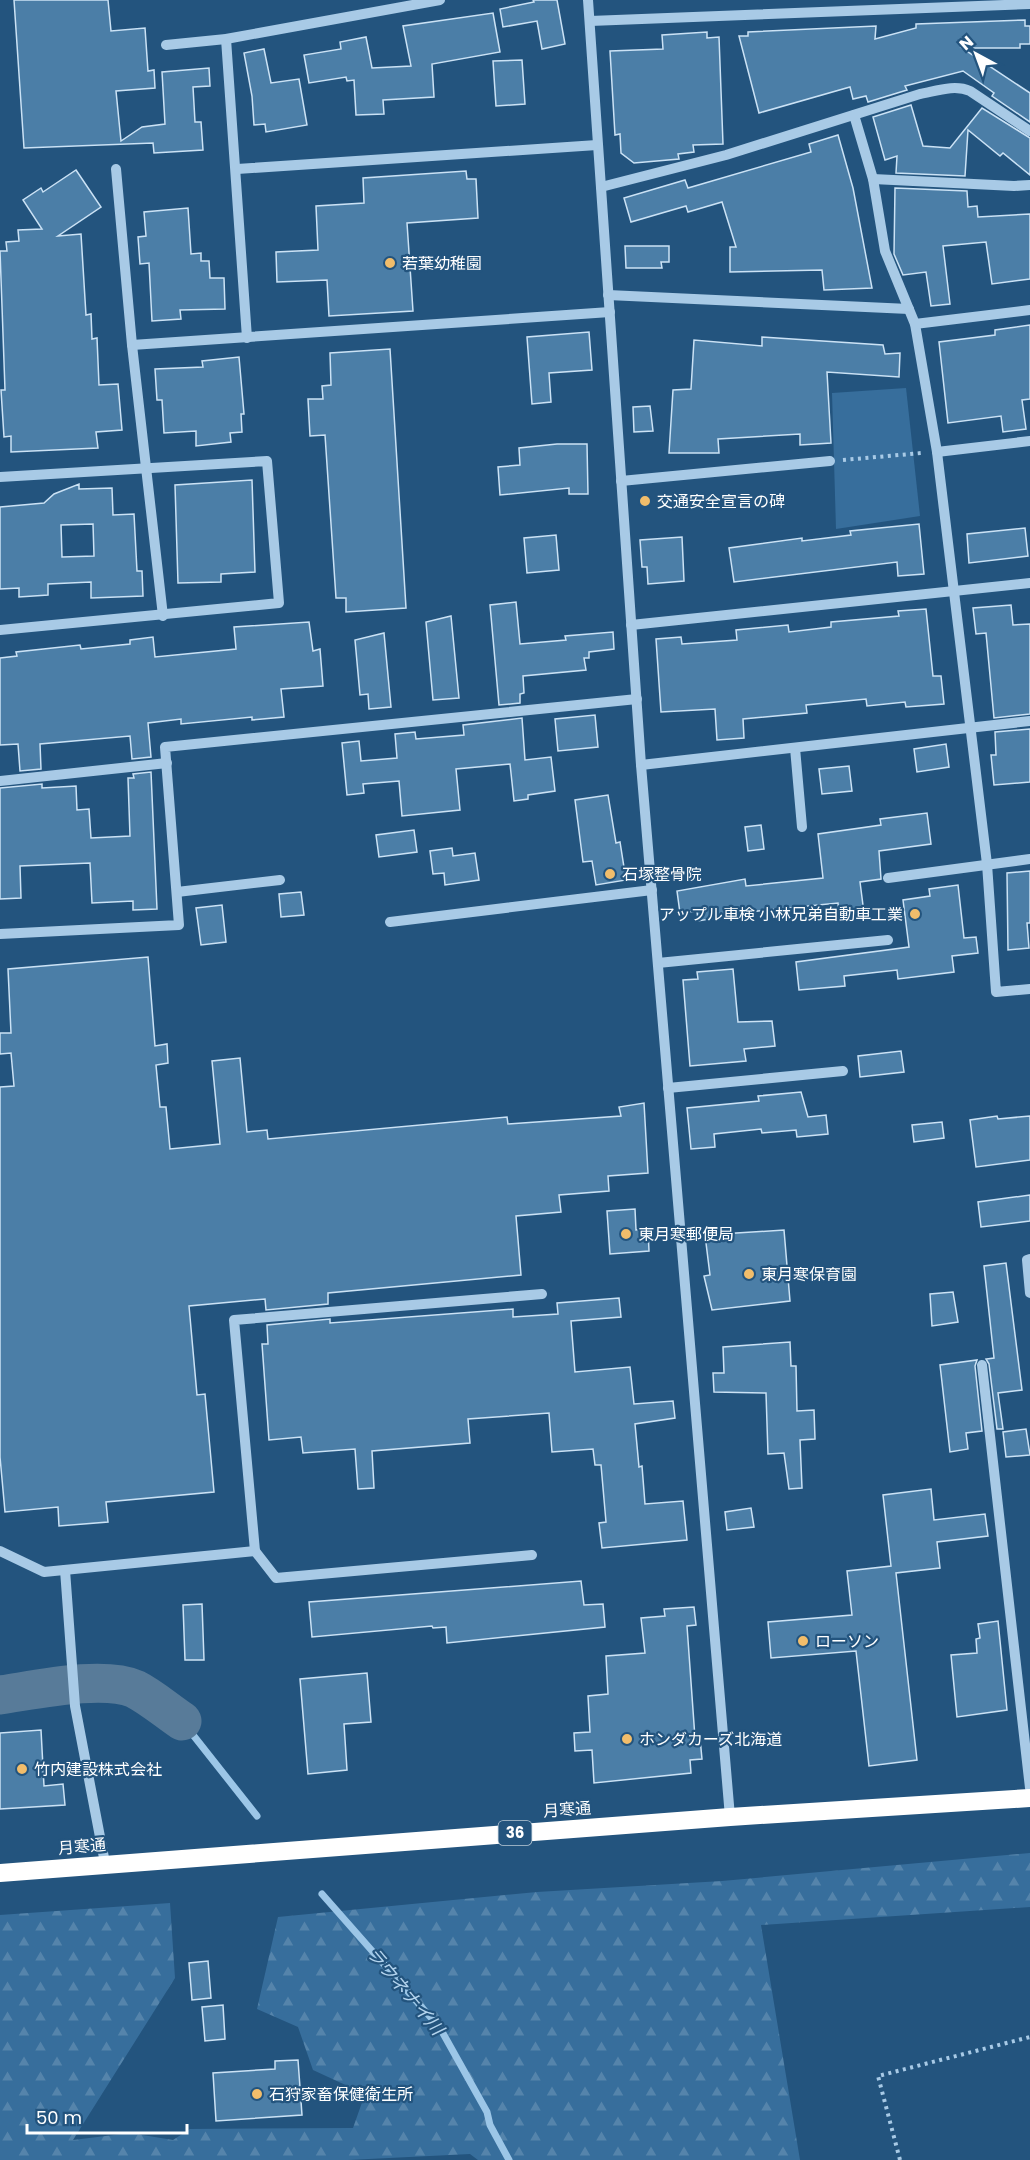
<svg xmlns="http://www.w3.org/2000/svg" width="1030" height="2160" viewBox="0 0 1030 2160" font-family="Poppins,'Noto Sans JP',sans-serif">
<defs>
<pattern id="forest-firs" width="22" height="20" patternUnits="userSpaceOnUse" patternTransform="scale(1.5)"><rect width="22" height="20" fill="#376e9c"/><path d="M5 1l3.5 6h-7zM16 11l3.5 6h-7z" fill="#5584ab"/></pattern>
</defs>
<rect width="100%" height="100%" fill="#23547e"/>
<polygon fill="url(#forest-firs)" points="1030,1853 1030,1907 761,1925 800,2160 478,2160 470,2154 348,2160 0,2160 0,1915 170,1903 175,1978 73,2140 130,2133 173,2140 190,2129 353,2128 365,2094 313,2070 298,2027 257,2009 278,1917 537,1892 722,1881"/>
<polygon fill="#376e9c" points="906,388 920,516 836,529 832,393"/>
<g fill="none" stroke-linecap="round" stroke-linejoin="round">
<g stroke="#9cc6e7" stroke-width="7">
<polyline points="182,1721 257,1816"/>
<polyline points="322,1894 440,2028 487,2112 490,2125 509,2160"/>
</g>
<path stroke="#587b99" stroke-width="39" d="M0 1695C35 1690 103 1675 135 1689 151 1697 167 1711 182 1721"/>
</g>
<g fill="#4b7ea7" stroke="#cbe2f5" stroke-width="1.5" fill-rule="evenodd">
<polygon points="14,0 108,0 111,31 145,28 148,71 154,70 155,88 116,91 121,141 142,127 165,124 162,72 209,68 210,86 193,87 195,122 201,122 203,150 154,153 153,143 24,148"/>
<polygon points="533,0 557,0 565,44 542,49 537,21 503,27 500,9 534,2"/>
<polygon points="493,13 500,52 432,64 434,97 383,100 384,114 356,115 354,80 347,81 346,77 309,83 304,55 341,49 340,42 366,37 372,68 411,66 403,26"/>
<polygon points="1025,20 1025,26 1030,26 1030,44 1020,44 1020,48 962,48 1030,93 1030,122 992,96 994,93 963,71 905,86 907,90 868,102 866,96 853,99 850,87 759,113 739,36 748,36 748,32 876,26 875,39 916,28 916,24"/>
<polygon points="707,32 707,38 719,37 723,144 693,145 694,152 678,154 679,159 634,163 621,153 620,134 615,135 610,51 663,49 662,35"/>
<polygon points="264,49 271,83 299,79 307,125 266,132 265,124 254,125 252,96 244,53"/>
<polygon points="522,60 525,104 496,106 493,61"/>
<polygon points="911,105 923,146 950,148 982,108 1030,138 1030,175 1003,153 1000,156 968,130 965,176 896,173 897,156 885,160 873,117"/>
<polygon points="838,135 853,188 872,288 824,290 822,270 730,272 730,247 736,247 722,202 688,212 686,206 631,222 624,198 685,180 688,188 811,152 809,144"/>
<polygon points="76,170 101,207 58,236 81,234 86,315 91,314 92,339 97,338 99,385 118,384 122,430 96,432 98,448 11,452 11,436 4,437 1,390 5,390 0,251 7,251 6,242 19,241 18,230 42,229 23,200 41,188 43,192"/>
<polygon points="466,171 467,179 476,179 478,218 407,223 413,311 329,316 327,280 277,282 276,252 318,250 316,206 364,203 363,178"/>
<polygon points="895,188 967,191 968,207 977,206 978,217 1030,214 1030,279 992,284 986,242 943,246 950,304 931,306 926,272 903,275 894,254"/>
<polygon points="188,208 191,254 201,253 201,261 209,261 210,278 224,278 225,309 180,310 181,319 152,321 149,263 140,264 138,237 146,236 144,212"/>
<polygon points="625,246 669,246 669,262 661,262 662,268 626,268"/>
<polygon points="1030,325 1030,399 1022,400 1026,429 1003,432 1001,416 948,423 939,342 995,335 995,330"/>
<polygon points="589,332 592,370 549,373 551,402 532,404 527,337"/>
<polygon points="762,337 883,345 885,354 900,353 899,377 827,372 831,443 800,445 800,434 718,439 719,453 669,453 673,390 691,389 694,340 762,346"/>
<polygon points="390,349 406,608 346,612 346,598 336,598 325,435 310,436 308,399 323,399 322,386 331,385 330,353"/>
<polygon points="239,357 244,414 241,414 242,432 230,433 231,442 196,446 196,431 164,433 162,400 157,400 155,369 203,367 202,361"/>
<polygon points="650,406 653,431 634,432 633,407"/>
<polygon points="557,444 587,444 588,494 569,494 569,488 500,495 498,467 520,465 519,448"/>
<polygon points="252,480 255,572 221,574 221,582 178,583 175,485"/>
<path d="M79 484V489L112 488 113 515 134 514 137 571H142L143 596 91 598V582L48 584V595L19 597V588L0 589V507L44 503 54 494ZM93 524 94 556 62 557 61 525Z"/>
<polygon points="919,524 924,574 898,576 897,562 734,582 729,548 802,538 802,541 851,535 850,531"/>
<polygon points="1025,528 1028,556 969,563 967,534"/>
<polygon points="556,535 559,570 527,573 524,538"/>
<polygon points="682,537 684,581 648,584 647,567 642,567 640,540"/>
<polygon points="516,602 520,644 566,640 565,636 613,632 614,649 589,652 589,658 584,658 586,670 523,676 524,693 520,694 520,703 499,705 490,605"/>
<polygon points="1011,605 1013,625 1030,624 1030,714 994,718 986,633 976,634 973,608"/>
<polygon points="926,609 933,676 941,676 944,704 906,707 905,702 867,706 866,699 806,705 807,713 743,719 744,738 717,740 715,709 661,712 656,639 681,637 682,644 737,640 736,630 788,625 789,632 831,627 831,622 899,616 898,611"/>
<polygon points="451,616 459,698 433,700 426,622"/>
<polygon points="309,622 313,651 320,649 323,686 281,689 284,717 252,720 252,717 181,724 181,719 148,723 151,757 132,759 130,736 40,744 41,769 20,771 18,744 0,745 0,658 17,656 16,652 80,645 81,649 130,644 130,640 153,637 155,657 236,649 234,627"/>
<polygon points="384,633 391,707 369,709 368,694 360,695 355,640"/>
<polygon points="595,715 598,747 558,751 555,719"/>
<polygon points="522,718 525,760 551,757 555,791 528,795 528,799 514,801 510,764 456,769 460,810 402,816 399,781 363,784 364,793 347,795 342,743 359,741 361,761 397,758 395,734 415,732 416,739 464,735 463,725"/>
<polygon points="1030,729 1030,782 994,785 991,755 996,755 995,732"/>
<polygon points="946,744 949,767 917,772 914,749"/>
<polygon points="849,766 852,791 822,794 819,769"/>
<polygon points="151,772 157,909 133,910 133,901 92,903 90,863 20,866 21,898 0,899 0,788 42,784 42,788 76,786 77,810 89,809 91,838 130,836 128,778 134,778 133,774"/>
<polygon points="608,795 616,843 620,842 626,880 596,885 592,861 583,862 575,800"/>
<polygon points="927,813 931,844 879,851 881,879 860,882 864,913 839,916 838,903 758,911 698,921 697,911 680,913 677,891 745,879 746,886 823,878 818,834 881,825 880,819"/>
<polygon points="761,825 764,849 748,851 745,827"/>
<polygon points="414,830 417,852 379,857 376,835"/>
<polygon points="452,848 453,856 475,853 479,880 445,885 444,873 433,874 430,851"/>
<polygon points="1030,871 1030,923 1027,923 1029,948 1008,950 1007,873"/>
<polygon points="958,885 964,938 976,937 978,953 952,956 954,972 898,979 897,970 844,976 845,986 799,990 796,962 909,947 903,900 930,896 929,889"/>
<polygon points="301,892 304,915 281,917 279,894"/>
<polygon points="222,905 226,942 201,945 196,908"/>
<polygon points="148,957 155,1046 167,1044 168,1063 156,1065 160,1107 166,1107 170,1149 220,1144 212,1061 240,1058 247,1132 267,1130 268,1139 507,1117 508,1124 621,1116 619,1107 644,1103 648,1173 608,1176 609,1191 559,1195 561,1212 516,1216 521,1275 328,1293 328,1304 266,1310 265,1299 189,1306 197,1395 205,1394 214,1492 106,1502 108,1522 59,1526 58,1507 5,1512 0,1457 0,1087 14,1086 11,1053 0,1054 0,1033 11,1033 8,969"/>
<polygon points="733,969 738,1022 772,1021 775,1046 744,1049 746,1061 690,1066 683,980 698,979 697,972"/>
<polygon points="901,1051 904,1072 860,1077 858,1056"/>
<polygon points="801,1092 808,1117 826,1115 828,1134 797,1137 796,1130 762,1133 761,1129 714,1134 715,1147 691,1149 687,1108 759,1101 758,1096"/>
<polygon points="997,1116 998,1119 1030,1116 1030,1160 976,1167 970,1120"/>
<polygon points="942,1122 944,1138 914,1142 912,1125"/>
<polygon points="1030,1195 1030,1221 981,1227 978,1202"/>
<polygon points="635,1209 636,1230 648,1229 649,1251 610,1254 607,1211"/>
<polygon points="784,1230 790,1301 712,1310 704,1276 710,1275 705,1235"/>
<polygon points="1006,1263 1022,1390 998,1393 1003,1429 997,1429 989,1364 986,1359 994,1358 984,1266"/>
<polygon points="953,1292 958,1322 932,1326 930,1294"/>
<polygon points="619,1298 621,1317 571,1321 575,1372 630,1367 634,1404 673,1401 675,1418 635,1424 639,1467 642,1466 645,1504 683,1501 687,1540 602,1548 599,1523 606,1522 601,1465 595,1465 593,1449 552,1452 549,1413 468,1419 470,1443 372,1451 374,1488 358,1489 355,1449 303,1453 301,1437 269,1440 262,1344 268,1344 267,1325 330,1319 330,1323 513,1309 513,1317 558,1314 557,1303"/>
<polygon points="790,1342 791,1366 796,1366 797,1411 814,1410 815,1439 800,1440 802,1488 789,1489 784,1453 768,1454 766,1393 714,1392 713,1373 724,1373 723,1347"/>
<polygon points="977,1360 975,1366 982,1431 966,1433 968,1449 950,1452 940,1365"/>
<polygon points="1026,1429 1030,1455 1006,1457 1003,1432"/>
<polygon points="931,1489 934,1520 985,1514 988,1536 937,1542 940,1568 896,1573 917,1760 869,1766 856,1651 771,1658 768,1622 852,1615 847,1571 891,1566 883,1495"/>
<polygon points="751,1508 754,1527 727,1530 725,1512"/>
<polygon points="581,1581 584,1605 603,1604 605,1627 447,1643 446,1627 433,1628 432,1626 312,1637 309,1602"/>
<polygon points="202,1604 204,1660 185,1660 183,1605"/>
<polygon points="694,1607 696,1625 687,1626 695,1738 700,1738 702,1759 690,1760 691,1773 594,1783 592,1750 575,1751 574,1733 590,1732 588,1696 608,1694 606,1656 645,1653 641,1618 665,1616 664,1609"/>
<polygon points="998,1621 1007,1710 957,1717 951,1655 977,1653 976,1639 980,1638 978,1624"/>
<polygon points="367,1673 371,1722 344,1724 347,1770 308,1774 300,1679"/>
<polygon points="41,1730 44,1786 63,1784 65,1805 0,1809 0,1733"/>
<polygon points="208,1961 211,1998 192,2000 189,1963"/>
<polygon points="223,2005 225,2039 205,2041 202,2007"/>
<polygon points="298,2060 302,2115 216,2121 213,2073 275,2069 275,2061"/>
</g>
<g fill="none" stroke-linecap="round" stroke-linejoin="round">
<g stroke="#a8cae6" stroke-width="4" stroke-dasharray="3 4.5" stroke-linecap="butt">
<polyline points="843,460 922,453"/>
<polyline points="900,2160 878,2076 1030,2037"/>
</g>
<g stroke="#a8cae6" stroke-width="10">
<polyline points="588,0 641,765 730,1817"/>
<polyline points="590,21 1030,4"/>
<polyline points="226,39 247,338"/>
<polyline points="166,45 226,39 440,0"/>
<polyline points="854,115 873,179 885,251 915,324 937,452 987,864 996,992 1030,989"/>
<polyline points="116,169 132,345 163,616"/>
<polyline points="237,169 597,145"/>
<polyline points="873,179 1014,186 1030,185"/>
<path d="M601 187 726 155 920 94C936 91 955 84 970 91L1030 131"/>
<polyline points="608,295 909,309"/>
<polyline points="915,324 1030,310"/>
<polyline points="132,345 610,312"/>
<polyline points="937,452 1030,441"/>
<polyline points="0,477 267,461 279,603 0,630"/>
<polyline points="621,481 830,461"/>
<polyline points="631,625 1030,583"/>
<polyline points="795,748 802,827"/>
<polyline points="641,765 1030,721"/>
<polyline points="0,781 167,763"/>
<polyline points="888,878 1030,859"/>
<polyline points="177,892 280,880"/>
<polyline points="390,922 652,890"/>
<polyline points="0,934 179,925 165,747 637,699"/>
<polyline points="658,963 888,940"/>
<polyline points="668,1088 843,1071"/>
<polyline points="1030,1259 1027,1260 1030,1293"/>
<polyline points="982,1365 1030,1788"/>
<polyline points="0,1551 44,1572 255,1551 234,1320 542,1294"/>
<polyline points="255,1551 276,1578 532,1555"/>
<polyline points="65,1570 75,1706 105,1863"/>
</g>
<polyline stroke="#fff" stroke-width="18" points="0,1873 730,1817 1030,1798"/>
</g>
<g fill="#f1bd6b" stroke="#23547e" stroke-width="2">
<circle cx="390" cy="263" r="6"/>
<circle cx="645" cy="501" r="6"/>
<circle cx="610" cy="874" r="6"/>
<circle cx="915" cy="914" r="6"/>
<circle cx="626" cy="1234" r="6"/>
<circle cx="749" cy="1274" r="6"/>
<circle cx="803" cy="1641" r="6"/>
<circle cx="627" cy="1739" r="6"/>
<circle cx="22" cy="1769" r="6"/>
<circle cx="257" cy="2094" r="6"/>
</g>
<g text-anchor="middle" stroke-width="4.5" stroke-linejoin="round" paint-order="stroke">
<rect fill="#23547e" stroke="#bdccd8" stroke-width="1.5" x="498.5" y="1821" width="33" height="24" rx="4.5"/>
<g font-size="15" font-weight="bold" fill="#fff">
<text x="515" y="1838">36</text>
</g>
<g font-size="16" fill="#fff" stroke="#23547e" text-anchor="start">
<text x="402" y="269">若葉幼稚園</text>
<text x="657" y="507">交通安全宣言の碑</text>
<text x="622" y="880">石塚整骨院</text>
<text x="903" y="920" text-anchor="end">アップル車検 小林兄弟自動車工業</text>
<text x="638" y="1240">東月寒郵便局</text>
<text x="761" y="1280">東月寒保育園</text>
<text x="815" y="1647">ローソン</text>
<text x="639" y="1745">ホンダカーズ北海道</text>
<text x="34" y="1775">竹内建設株式会社</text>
<text x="269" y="2100">石狩家畜保健衛生所</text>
</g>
<g font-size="16" fill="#fff" stroke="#23547e">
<text transform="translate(567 1809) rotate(-4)" y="6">月寒通</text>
<text transform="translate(82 1846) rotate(-5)" y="6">月寒通</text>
</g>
<g font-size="18" font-style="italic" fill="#b4d4ee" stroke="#23547e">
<text transform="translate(405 1991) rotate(50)" y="6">ラウネナイ川</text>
</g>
</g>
<g transform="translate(976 54) rotate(319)" stroke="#23547e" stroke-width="4.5" paint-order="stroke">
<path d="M0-4.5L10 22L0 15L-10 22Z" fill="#ffffff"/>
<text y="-9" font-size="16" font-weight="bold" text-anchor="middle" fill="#ffffff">N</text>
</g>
<path d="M27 2124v9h160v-9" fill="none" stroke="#ffffff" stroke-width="3"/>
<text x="36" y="2124" font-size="18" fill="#ffffff" stroke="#23547e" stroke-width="4.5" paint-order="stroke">50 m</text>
</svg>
